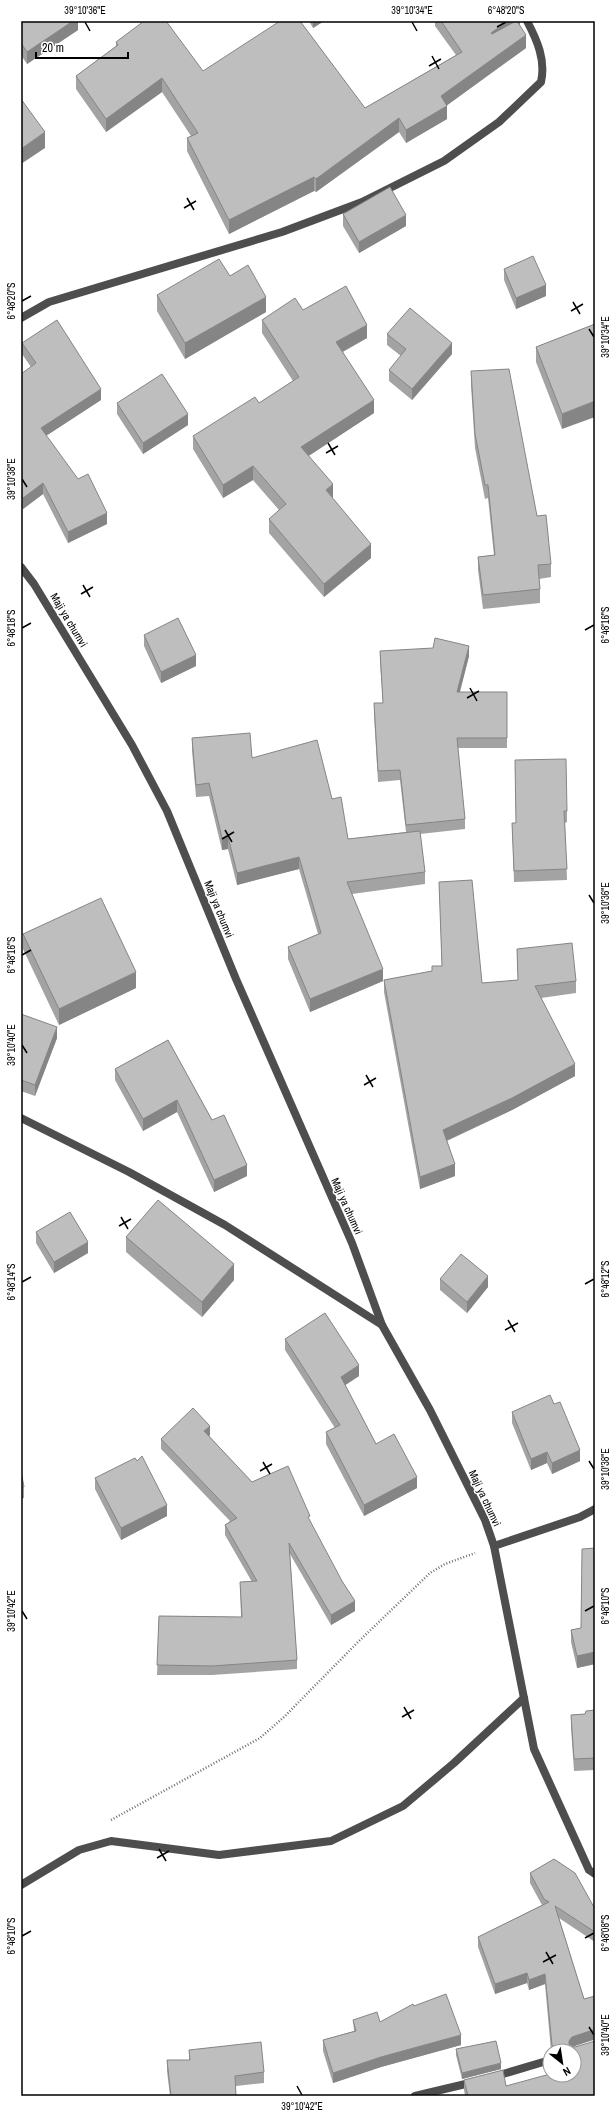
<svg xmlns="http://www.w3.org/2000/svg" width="616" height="2117" viewBox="0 0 616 2117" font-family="'Archivo Narrow',sans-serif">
<rect width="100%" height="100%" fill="#fff"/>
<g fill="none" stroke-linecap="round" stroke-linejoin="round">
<polyline stroke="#707070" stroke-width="2.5" stroke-dasharray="1 2" stroke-linecap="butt" points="111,1820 260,1738 284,1717 359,1641 430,1573 445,1564 475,1553"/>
<g stroke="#4e4e4e" stroke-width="8">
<path d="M21 318 49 302 282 232 362 202 444 161 499 122 541 82C546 60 537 40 527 21"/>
<polyline points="21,567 34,584 132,745 167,811 236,979 352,1243 382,1325 430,1410 485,1520 494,1546 534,1749 589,1870 595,1874"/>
<polyline points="21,1118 129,1172 225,1225 382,1325"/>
<polyline points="494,1546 580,1517 595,1509"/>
<polyline points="21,1885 79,1850 111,1841 219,1855 331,1841 403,1806 454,1763 524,1698"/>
<polyline points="493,2077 550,2060"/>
<polyline points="415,2096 474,2082"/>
</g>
</g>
<g fill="#a3a3a3">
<polygon points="21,21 78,21 78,30 27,64 21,55"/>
<polygon points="309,21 324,21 313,28"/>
<polygon points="435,21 520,21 520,26 526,48 447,105 447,119 406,143 399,132 316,192 314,191 229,234 187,151 187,138 191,136 162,92 106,132 76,89 76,76 116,46 116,42 203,71 365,108 456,55 435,26"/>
<polygon points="343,214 406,226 359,253 343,226"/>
<polygon points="504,269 546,296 516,309 504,280"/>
<polygon points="230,276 266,312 185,359 157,311 157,295"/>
<polygon points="303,310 367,338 343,352 374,413 308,456 332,498 371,558 324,597 269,533 269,519 279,510 253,480 223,498 193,449 193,436 259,403 293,381 262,333 262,320"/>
<polygon points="595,324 562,429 536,362 536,347"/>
<polygon points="387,334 452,354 412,400 389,381 389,370 401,356 387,345"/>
<polygon points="22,343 101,400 46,436 107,524 68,543 43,494 23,509 21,506 21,374 31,367 22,354"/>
<polygon points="471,371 537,516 551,564 551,577 539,579 540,589 540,603 483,609 478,570 478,557 494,555 488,498 485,499 475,448 471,385"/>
<polygon points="117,403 188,425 143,454 117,414"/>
<polygon points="144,635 196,666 161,683 144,646"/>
<polygon points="380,651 469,656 460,692 507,692 507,748 458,748 465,819 465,829 420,834 425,872 425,884 352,894 383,981 310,1012 288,959 288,947 318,934 299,869 237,885 228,849 222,850 209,796 196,797 192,750 192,738 252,758 332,799 348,839 406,832 400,780 378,782 374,714 374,703 383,703 380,662"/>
<polygon points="515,760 567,811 567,822 565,823 567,880 514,882 512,823 516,823"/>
<polygon points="439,882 482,983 518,980 517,949 576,981 576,993 541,998 575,1076 512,1110 447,1141 455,1176 420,1189 384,992 384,980 432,971 442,966"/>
<polygon points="23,934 136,988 59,1025 23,949"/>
<polygon points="21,1014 57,1038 35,1096 21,1091"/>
<polygon points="168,1040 212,1120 247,1176 214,1192 177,1112 143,1131 115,1080 115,1069"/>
<polygon points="36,1232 88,1253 54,1273 36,1243"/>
<polygon points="126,1237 234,1280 202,1317 126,1252"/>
<polygon points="440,1279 488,1287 467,1313 440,1290"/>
<polygon points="285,1339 359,1376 345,1385 376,1444 417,1488 364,1516 326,1444 326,1432 335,1428 285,1350"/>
<polygon points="512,1412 580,1461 552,1474 547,1463 531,1470 512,1423"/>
<polygon points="210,1435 209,1436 252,1482 310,1522 355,1611 331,1625 290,1554 297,1660 297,1669 212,1675 157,1675 159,1616 241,1617 240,1582 252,1582 225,1535 225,1525 230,1521 161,1449 161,1439"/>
<polygon points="21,1471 24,1487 24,1498 21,1499"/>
<polygon points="95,1478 167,1516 121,1540 95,1489"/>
<polygon points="595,1548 595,1664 577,1668 571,1642 571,1630 581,1628"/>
<polygon points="595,1710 595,1770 574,1771 571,1727 571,1715 585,1714"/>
<polygon points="530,1873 595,1909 595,1942 559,1918 584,1999 595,1996 595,2040 593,2040 573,2046 595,2096 465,2096 464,2090 464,2080 506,2086 574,2075 574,2051 551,2051 545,1984 529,1990 527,1983 495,1994 478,1947 478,1937 542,1905 530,1883"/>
<polygon points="414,2006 461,2045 381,2067 333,2083 323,2051 323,2040 354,2031 353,2020 380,2022"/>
<polygon points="456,2049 501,2069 462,2079 456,2055"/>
<polygon points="189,2050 264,2072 264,2083 236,2086 236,2096 170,2096 167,2071 167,2060 189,2060"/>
</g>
<g fill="#858585">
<polygon points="73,21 78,21 78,30 27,64 27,52"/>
<polygon points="313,21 324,21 313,28"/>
<polygon points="508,21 520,21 520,26 491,46 491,33"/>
<polygon points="526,35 526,48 442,109 447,106 447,119 406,143 406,130 441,96"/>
<polygon points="162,78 162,92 106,132 106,119"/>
<polygon points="399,118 399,132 316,192 316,179"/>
<polygon points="45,132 45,148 21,164 21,149"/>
<polygon points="314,177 314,191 229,234 229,220"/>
<polygon points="406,215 406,226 359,253 359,242"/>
<polygon points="546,285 546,296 516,309 516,298"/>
<polygon points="266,297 266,312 185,359 185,343"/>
<polygon points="367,325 367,338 336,355 336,342"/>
<polygon points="452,343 452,354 412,400 412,389"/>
<polygon points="101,389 101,400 41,439 41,428"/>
<polygon points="374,400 374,413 301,461 301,447"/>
<polygon points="595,401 595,417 562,429 562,414"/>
<polygon points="188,414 188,425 143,454 143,443"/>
<polygon points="253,466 253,480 223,498 223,485"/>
<polygon points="43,483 43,494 23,509 23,498"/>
<polygon points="333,484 333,498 326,490"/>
<polygon points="107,513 107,524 68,543 68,532"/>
<polygon points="371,544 371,558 324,597 324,584"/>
<polygon points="469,646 469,656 457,702 457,692"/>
<polygon points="196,655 196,666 161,683 161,672"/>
<polygon points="228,837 228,849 222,850 222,838"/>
<polygon points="299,857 299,869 237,885 237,873"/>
<polygon points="383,969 383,981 310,1012 310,999"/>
<polygon points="136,972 136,988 59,1025 59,1009"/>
<polygon points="57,1027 57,1038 35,1096 35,1085"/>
<polygon points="575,1064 575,1076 512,1110 443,1142 443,1130"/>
<polygon points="177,1100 177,1112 143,1131 143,1119"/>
<polygon points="455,1164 455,1176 420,1189 420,1177"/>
<polygon points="247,1165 247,1176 214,1192 214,1180"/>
<polygon points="88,1242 88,1253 54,1273 54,1262"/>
<polygon points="234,1264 234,1280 202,1317 202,1302"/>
<polygon points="488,1276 488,1287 467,1313 467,1302"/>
<polygon points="359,1365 359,1376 341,1388 341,1377"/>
<polygon points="210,1426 210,1435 204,1441 204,1431"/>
<polygon points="580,1450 580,1461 552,1474 552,1463"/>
<polygon points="547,1452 547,1463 531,1470 531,1459"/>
<polygon points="417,1477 417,1488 364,1516 364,1505"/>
<polygon points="167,1505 167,1516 121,1540 121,1528"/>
<polygon points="355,1601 355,1611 331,1625 331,1615"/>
<polygon points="595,1652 595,1664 577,1668 577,1656"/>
<polygon points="527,1973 527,1983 495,1994 495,1984"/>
<polygon points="545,1974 545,1984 529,1990 529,1980"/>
<polygon points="593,2030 593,2040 572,2047 569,2051 569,2041 572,2037"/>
<polygon points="461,2035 461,2045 381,2067 333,2083 333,2073 381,2057"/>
<polygon points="501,2063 501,2069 462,2079 462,2073"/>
</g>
<g fill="#bebebe" stroke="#858585">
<polygon points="21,21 73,21 27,52 21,43"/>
<polygon points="144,21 166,21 203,71 280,21 300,21 365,108 462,52 441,21 508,21 491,33 492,34 516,21 517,21 526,35 441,96 447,106 406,130 399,118 316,179 314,177 229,220 187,138 198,133 162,78 106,119 76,76 118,45 116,42"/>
<polygon points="21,99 45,132 21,149"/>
<polygon points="390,187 406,215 359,242 343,214"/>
<polygon points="533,256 546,285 516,298 504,269"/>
<polygon points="219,259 230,276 248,265 266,297 185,343 157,295"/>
<polygon points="346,286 367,325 336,342 374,400 301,447 333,484 326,490 371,544 324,584 269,519 286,504 253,466 223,485 193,436 255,397 259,403 299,377 262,320 295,298 303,310"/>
<polygon points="410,308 452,343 412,389 389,370 406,349 387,334"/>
<polygon points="57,320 101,389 41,428 78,479 88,474 107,513 68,532 43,483 23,498 21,495 21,374 36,363 22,343"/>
<polygon points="595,324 595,401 562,414 536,347"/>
<polygon points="509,369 537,516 546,515 551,564 538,565 540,589 483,595 478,557 495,555 488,485 485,485 475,434 471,371"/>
<polygon points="162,374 188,414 143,443 117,403"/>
<polygon points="178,618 196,655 161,672 144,635"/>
<polygon points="435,638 469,646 457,692 507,692 507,738 457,738 465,819 406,825 400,770 378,771 374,703 383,703 380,651 433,648"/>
<polygon points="250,733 252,758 317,740 332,799 341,797 348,839 420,831 425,872 347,882 383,969 310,999 288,947 321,933 299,857 237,873 228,837 222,838 209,783 196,785 192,738"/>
<polygon points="566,759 567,811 564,811 567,869 514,871 512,823 516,823 515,760"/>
<polygon points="472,880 482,983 518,980 517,949 572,943 576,981 535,986 575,1064 512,1098 443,1130 455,1164 420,1177 384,980 432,971 432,966 442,966 439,882"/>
<polygon points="101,898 136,972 59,1009 23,934"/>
<polygon points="21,1014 57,1027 35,1085 21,1080"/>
<polygon points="168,1040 212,1120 224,1115 247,1165 214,1180 177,1100 143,1119 115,1069"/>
<polygon points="158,1200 234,1264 202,1302 126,1237"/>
<polygon points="70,1212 88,1242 54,1262 36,1232"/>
<polygon points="461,1254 488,1276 467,1302 440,1279"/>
<polygon points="325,1313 359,1365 341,1377 376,1444 394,1434 417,1477 364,1505 326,1432 340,1425 285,1339"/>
<polygon points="550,1395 554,1404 560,1402 580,1450 552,1463 547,1452 531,1459 512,1412"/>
<polygon points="193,1408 210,1426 204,1431 252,1482 288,1466 310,1516 308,1517 342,1581 355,1601 331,1615 289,1543 297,1660 212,1666 157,1665 159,1616 242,1617 240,1582 257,1581 225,1525 237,1518 161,1439"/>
<polygon points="142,1456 167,1505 121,1528 95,1478 135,1458 137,1461"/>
<polygon points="21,1471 24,1487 21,1488"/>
<polygon points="595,1548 595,1652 577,1656 571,1630 581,1628 582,1549"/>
<polygon points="595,1710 595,1758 574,1759 571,1715 585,1714 586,1711"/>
<polygon points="554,1859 575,1873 595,1909 595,1932 555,1906 584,1999 595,1996 595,2030 593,2030 572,2037 569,2041 569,2044 575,2047 595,2041 595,2096 468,2096 464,2080 503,2070 506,2086 550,2074 550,2075 574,2075 574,2051 555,2051 552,2045 545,1974 529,1980 527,1973 495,1984 478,1937 549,1902 544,1899 530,1873"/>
<polygon points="446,1994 461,2035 381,2057 333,2073 323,2040 356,2031 353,2020 377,2012 380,2022 413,2004 414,2006"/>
<polygon points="496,2041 501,2063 462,2073 456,2049"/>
<polygon points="261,2042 264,2072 235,2076 236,2096 171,2096 167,2060 190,2060 189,2050"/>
</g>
<path fill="none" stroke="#000" stroke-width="1.5" d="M85 22 90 31M412 22 417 31M497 27 506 22M432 56 439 69M429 66 441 59M187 198 194 210M184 208 196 201M22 301 31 296M573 302 580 314M571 311 583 304M589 329 594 337M328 443 335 455M326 453 338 446M22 479 27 487M83 585 90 597M81 594 93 587M22 628 31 623M585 630 594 625M470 688 477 701M467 698 479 691M225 830 232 842M222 839 234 832M589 895 594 903M22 955 31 950M22 1045 27 1053M366 1075 373 1087M364 1085 376 1078M121 1217 128 1229M119 1226 131 1219M22 1282 31 1277M585 1284 594 1279M508 1320 515 1332M505 1330 518 1323M589 1461 594 1469M263 1462 270 1474M260 1471 272 1464M22 1611 27 1619M585 1611 594 1606M404 1707 411 1719M402 1717 414 1710M159 1849 166 1861M157 1858 169 1851M22 1936 31 1931M585 1938 594 1933M546 1952 553 1964M543 1962 556 1955M589 2027 594 2035M297 2086 302 2095"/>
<g text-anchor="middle" stroke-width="3" stroke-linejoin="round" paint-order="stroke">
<g font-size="11" fill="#000" stroke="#fff">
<text transform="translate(69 620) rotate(59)" y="4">Maji ya chumvi</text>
<text transform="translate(219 909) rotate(68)" y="4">Maji ya chumvi</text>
<text transform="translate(347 1206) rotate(66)" y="4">Maji ya chumvi</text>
<text transform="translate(485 1498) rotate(65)" y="4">Maji ya chumvi</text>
</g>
</g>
<rect width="616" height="2117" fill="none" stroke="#ffffff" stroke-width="44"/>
<g transform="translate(562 2063) rotate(150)"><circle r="19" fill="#ffffff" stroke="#999999"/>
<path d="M0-3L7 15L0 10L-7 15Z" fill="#000000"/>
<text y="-6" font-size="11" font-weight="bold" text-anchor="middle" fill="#000000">N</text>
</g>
<path d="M36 52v6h92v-6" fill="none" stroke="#000000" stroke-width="2"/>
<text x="42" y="52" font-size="12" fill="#000000" stroke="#ffffff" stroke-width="3" paint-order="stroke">20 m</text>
<rect x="22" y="22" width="572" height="2073" fill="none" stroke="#000" stroke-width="1.5"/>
<g font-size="10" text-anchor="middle" fill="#000">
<text x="85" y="14">39°10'36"E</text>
<text x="412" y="14">39°10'34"E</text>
<text x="506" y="14">6°48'20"S</text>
<text transform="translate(11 301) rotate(-90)" y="4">6°48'20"S</text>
<text transform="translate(605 337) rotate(-90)" y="4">39°10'34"E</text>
<text transform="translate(11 479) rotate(-90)" y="4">39°10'38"E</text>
<text transform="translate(605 625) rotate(-90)" y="4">6°48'16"S</text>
<text transform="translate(11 628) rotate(-90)" y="4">6°48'18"S</text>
<text transform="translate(605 903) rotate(-90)" y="4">39°10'36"E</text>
<text transform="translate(11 955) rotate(-90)" y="4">6°48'16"S</text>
<text transform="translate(11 1045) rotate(-90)" y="4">39°10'40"E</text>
<text transform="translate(605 1279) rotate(-90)" y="4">6°48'12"S</text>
<text transform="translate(11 1282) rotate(-90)" y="4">6°48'14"S</text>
<text transform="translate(605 1469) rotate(-90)" y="4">39°10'38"E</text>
<text transform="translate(605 1606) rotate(-90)" y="4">6°48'10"S</text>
<text transform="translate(11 1611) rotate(-90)" y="4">39°10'42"E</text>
<text transform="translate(605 1933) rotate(-90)" y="4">6°48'08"S</text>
<text transform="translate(11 1936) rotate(-90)" y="4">6°48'10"S</text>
<text transform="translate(605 2035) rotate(-90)" y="4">39°10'40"E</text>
<text x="302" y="2110">39°10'42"E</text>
</g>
</svg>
